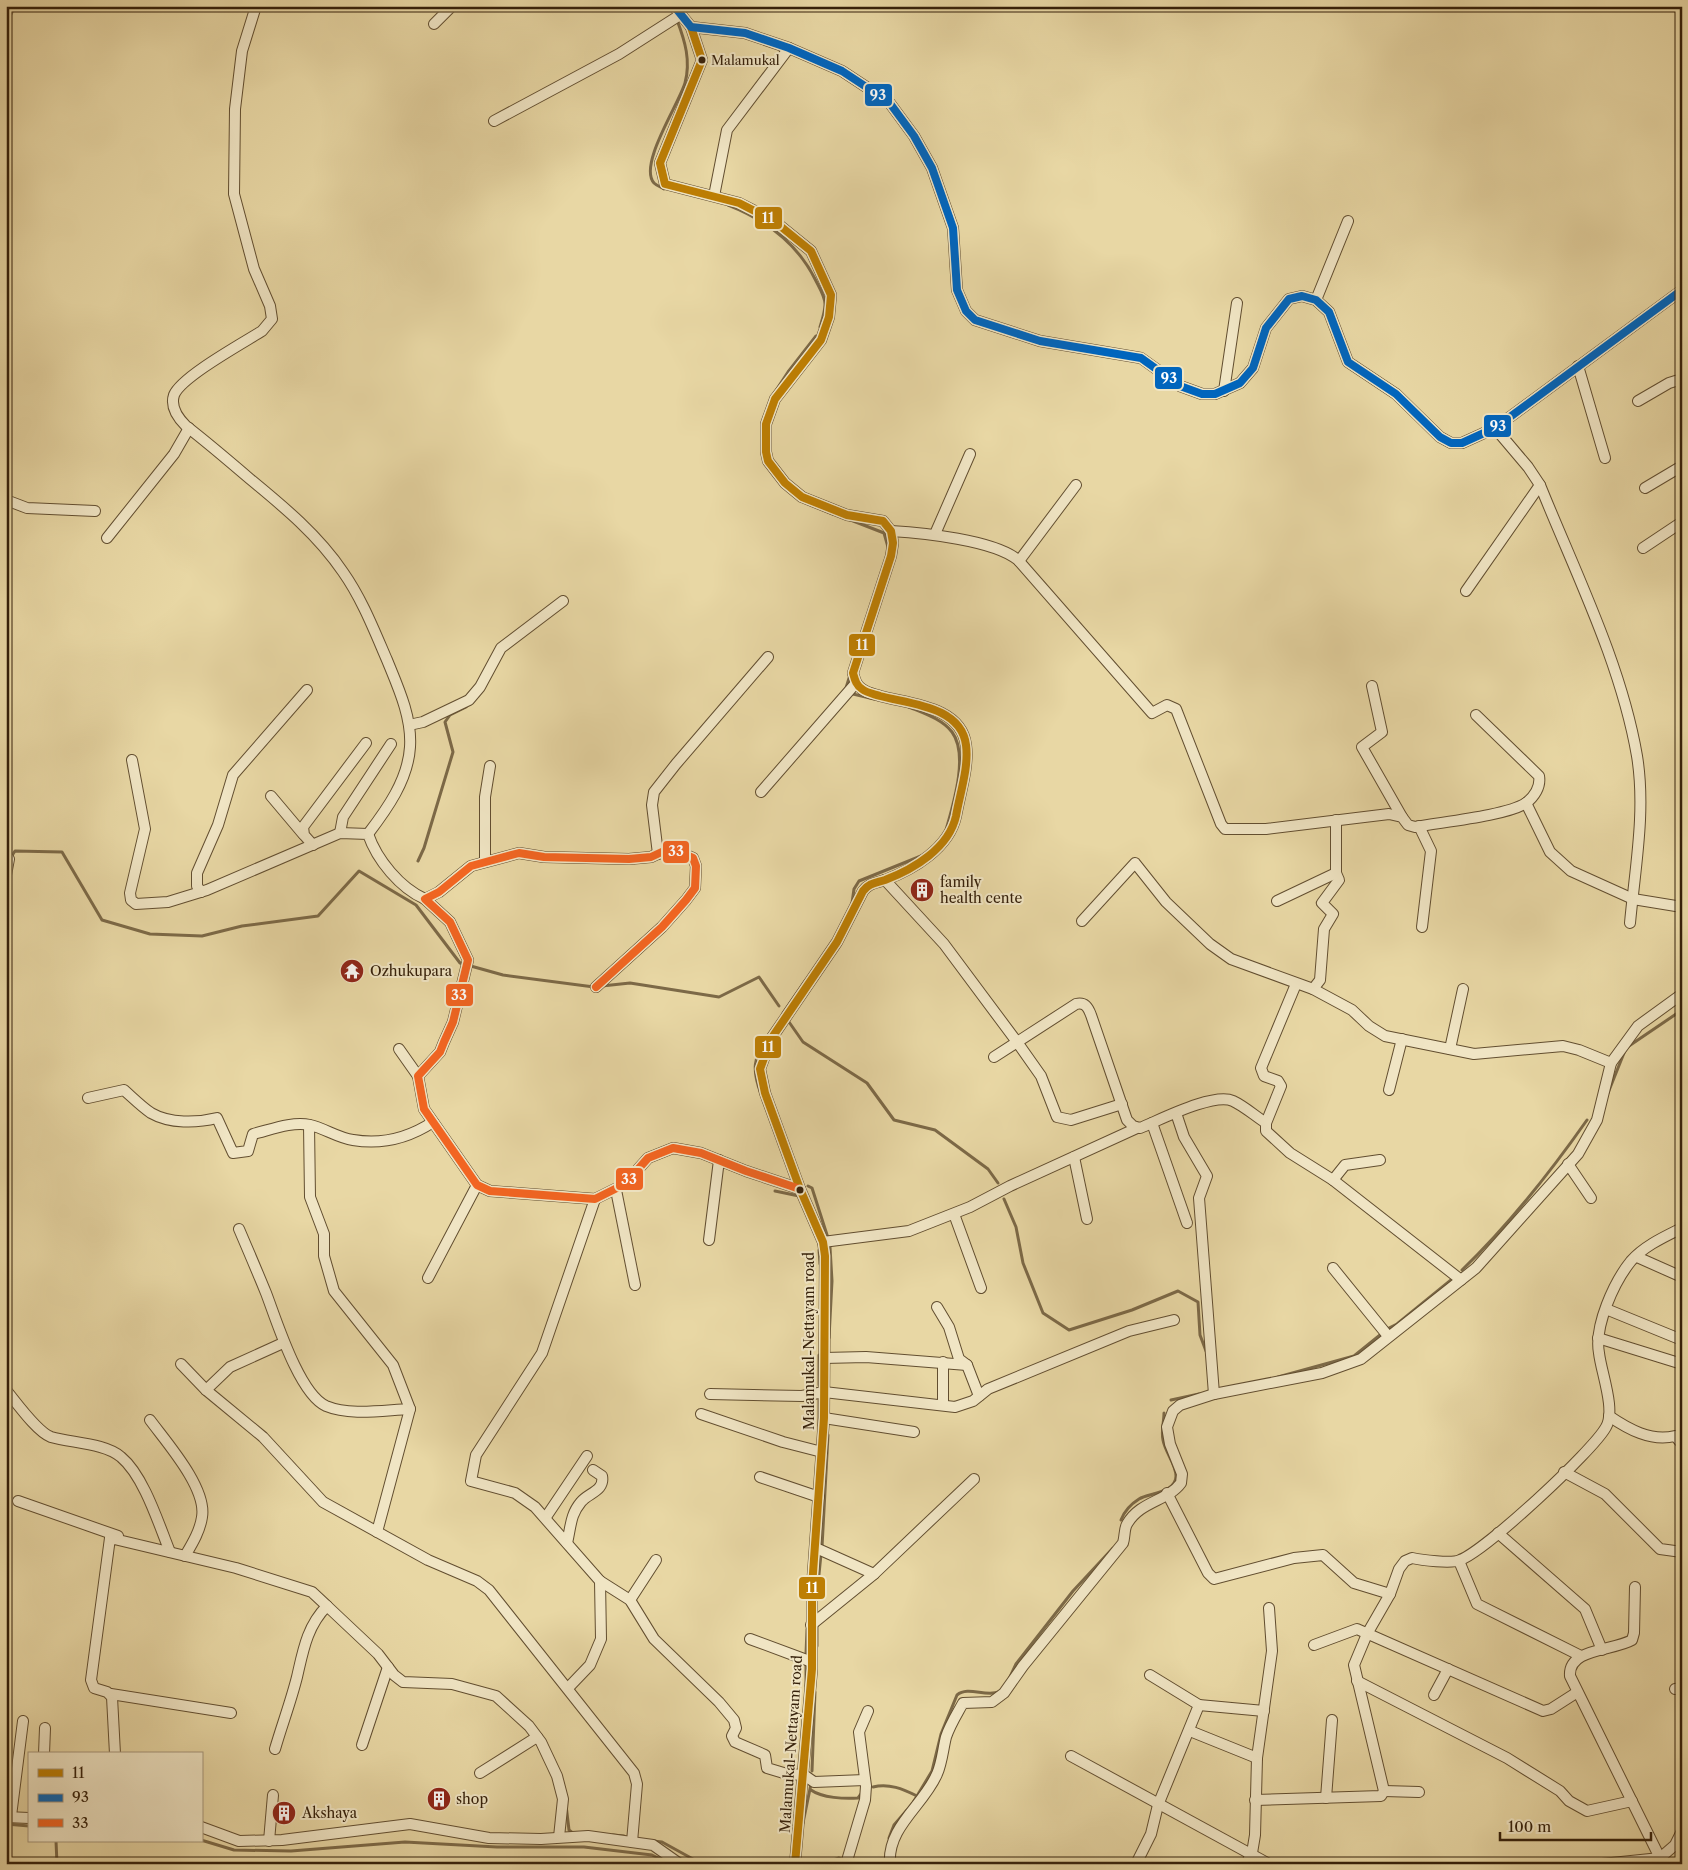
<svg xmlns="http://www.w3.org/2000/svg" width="1688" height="1870" viewBox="0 0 1688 1870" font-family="'Libre Caslon Text',serif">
<rect width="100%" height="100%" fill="#e8d7a4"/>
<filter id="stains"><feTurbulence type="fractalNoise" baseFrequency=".004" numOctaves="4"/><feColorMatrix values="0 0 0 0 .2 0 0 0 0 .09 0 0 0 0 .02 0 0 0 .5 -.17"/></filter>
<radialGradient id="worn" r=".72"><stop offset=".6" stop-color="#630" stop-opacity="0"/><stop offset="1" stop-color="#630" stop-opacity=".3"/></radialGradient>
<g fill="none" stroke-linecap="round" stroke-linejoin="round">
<g stroke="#7c6947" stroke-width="3">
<path d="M664 189C661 187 657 186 654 183 638 165 679 104 685 83 691 61 685 41 677 20"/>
<path d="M728 205C766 220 797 243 815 279 819 287 825 296 825 304 825 312 822 320 820 327"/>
<polyline points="771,398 788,372 816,336"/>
<polyline points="809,504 833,514"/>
<polyline points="848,519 884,533 888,547"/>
<polyline points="846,688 850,675"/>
<polyline points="853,694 874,699"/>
<path d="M909 707C923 713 942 719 952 732 969 755 953 805 946 830"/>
<polyline points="11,857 15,851 62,852 102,920 150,934 202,936 242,926 318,916 359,871 416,905 460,963 503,975 594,987"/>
<polyline points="418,861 424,848 453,752 445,722 450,715 466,707"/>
<polyline points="852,903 854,889 859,881 921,856"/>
<polyline points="602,986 630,983 719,997 759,977 779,1006"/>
<polyline points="783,1013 805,981"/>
<polyline points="789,1022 803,1042 867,1083 894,1120 935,1130 988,1169 998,1183"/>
<polyline points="1608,1093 1626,1048 1682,1010"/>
<path d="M761 1094C752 1070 753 1059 767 1037"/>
<polyline points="808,1186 812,1188 828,1238"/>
<polyline points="775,1191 799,1196"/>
<polyline points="1004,1199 1016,1227 1023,1263 1043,1313 1069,1330 1132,1310 1178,1291 1198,1302 1200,1335 1206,1351"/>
<polyline points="819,1250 820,1264"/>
<path d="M1462 1270C1510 1224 1549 1174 1587 1120"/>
<polyline points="1389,1328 1397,1324 1451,1280"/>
<polyline points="829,1338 832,1281 830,1247"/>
<polyline points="1278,1377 1354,1356 1380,1335"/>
<polyline points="819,1385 819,1355"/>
<polyline points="1171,1400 1199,1394"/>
<polyline points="819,1426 819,1397"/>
<path d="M1121 1520C1124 1512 1131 1504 1139 1499 1149 1493 1176 1493 1176 1476 1176 1464 1165 1452 1163 1440 1161 1431 1164 1422 1164 1413"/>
<polyline points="822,1547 828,1435"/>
<polyline points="817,1594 821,1554"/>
<polyline points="817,1646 817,1624"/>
<polyline points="806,1654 807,1629"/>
<polyline points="1010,1677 1016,1664 1073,1591 1113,1548"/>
<polyline points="806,1686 806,1664"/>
<polyline points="812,1771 815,1692"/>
<path d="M873 1787C889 1783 903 1789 917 1796"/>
<path d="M811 1790C822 1798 845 1799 858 1798L861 1794"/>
<path d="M914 1801 932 1771 941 1734 957 1695C968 1686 985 1697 999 1692"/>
<polyline points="566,1805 569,1830 574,1834"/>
<polyline points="803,1823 811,1784"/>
<polyline points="6,1824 29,1826"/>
<polyline points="613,1835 624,1836"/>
<polyline points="889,1838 894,1825 907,1810"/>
<polyline points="201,1840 234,1850 291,1851 405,1842 497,1847 584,1847 652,1855 671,1864"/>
<polyline points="56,1841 57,1864"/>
<polyline points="653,1841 662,1842 702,1864"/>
<polyline points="822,1864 839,1858 844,1861"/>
</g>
<g stroke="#624e30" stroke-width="12">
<g id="street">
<path d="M256 6 242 51 235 109 234 194 254 269 270 306 272 319 262 331C243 343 181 377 174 395 170 407 178 418 186 426 208 443 229 461 250 479 284 507 318 535 343 572 362 599 374 630 387 660 398 687 412 717 410 747 408 780 387 809 368 834"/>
<polyline points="674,6 691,27 745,33 789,48 842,71 889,102 914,136 932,168 953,228 957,290 966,311 975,320 1040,341 1141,358 1180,386 1202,394 1215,394 1240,383 1253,368 1266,328 1289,299 1302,296 1316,300 1329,312 1348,362 1396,394 1440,437 1451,443 1462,443 1495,428 1682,290"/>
<polyline points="6,14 10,6"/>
<polyline points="434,24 452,6"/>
<path d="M691 27 702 60 660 163 665 184 739 203 774 221 811 251 831 295 829 317 821 340 775 399 766 424V452L768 461 785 483 802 497 847 515 883 521 891 531 893 543 891 556 853 673C855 680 856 685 862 689 867 693 874 694 880 696 909 704 961 706 966 745 969 767 960 793 956 816 949 848 914 869 885 880 876 883 869 883 863 891L837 942 771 1039 760 1069 765 1093 800 1189 823 1242 825 1256 824 1418 812 1587V1669L795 1864"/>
<polyline points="494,121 619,54 680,15"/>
<polyline points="714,196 727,130 789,48"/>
<polyline points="1316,300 1348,221"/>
<polyline points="1578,366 1605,458"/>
<polyline points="1224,391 1237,303"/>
<polyline points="1638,401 1669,383 1682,379"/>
<path d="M1495 428 1528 467 1540 485C1575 572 1621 663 1637 756 1646 811 1635 868 1630 923"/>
<polyline points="1645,488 1682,466"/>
<polyline points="6,500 27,508 95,511"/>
<path d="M891 531C923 533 994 540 1018 560L1152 713 1167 705 1176 709 1221 824 1225 829H1266L1389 814 1402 817 1408 825 1415 827C1441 822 1506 816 1526 803 1534 797 1541 787 1539 776L1476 715"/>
<polyline points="935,534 970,454"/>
<polyline points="107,538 174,454 189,428"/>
<polyline points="1643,548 1682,522"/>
<polyline points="1019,561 1076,485"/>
<polyline points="1466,591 1540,485"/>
<polyline points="1372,686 1382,732 1362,747 1402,817"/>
<polyline points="409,725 423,722 469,700 480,687 501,648 563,601"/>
<path d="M132 760 145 829 130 893 131 900 136 904 168 902 207 890 340 833 368 834C377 860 400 888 425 899"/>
<polyline points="761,792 856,683"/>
<polyline points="271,796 303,834"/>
<polyline points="1526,803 1550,852 1571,871 1633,899 1682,907"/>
<polyline points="1419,826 1431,851 1422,927"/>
<polyline points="340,833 343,817 391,744"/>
<polyline points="313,845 304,835 303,827 366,743"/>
<polyline points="658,854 652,805 654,792 676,764 768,657"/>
<polyline points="6,855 9,859 6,875"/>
<polyline points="485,862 485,797 490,766"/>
<polyline points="885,880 944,944 1017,1042 1041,1076 1057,1117 1071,1120 1122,1104"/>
<polyline points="201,892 197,886 197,873 218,825 233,775 307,690"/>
<polyline points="1277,901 1336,873"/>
<polyline points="1082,921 1135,863 1166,902 1210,944 1231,959 1313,989 1352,1010 1369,1026 1385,1036 1474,1054 1563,1046 1579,1050 1611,1063"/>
<polyline points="1296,984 1261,1068 1264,1076 1278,1081 1281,1086 1266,1123 1266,1131 1290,1153 1333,1180 1461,1280"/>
<polyline points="596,987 662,927 686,900 695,888 696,866 693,858 679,852 666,850 651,857 629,859 544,857 519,853 471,866 439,892 425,899 450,922 468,960 453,1022 444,1042 440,1052 418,1076 424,1109 477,1185 490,1191 595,1199 625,1184 648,1158 673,1148 701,1153 746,1171 800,1189"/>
<polyline points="1313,989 1320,980 1324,929 1333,914 1322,903 1339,880 1336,873 1336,820"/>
<polyline points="399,1049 418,1076"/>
<polyline points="1450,1049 1463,989"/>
<path d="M994 1057 1076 1004C1085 1002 1088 1007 1091 1015L1127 1120 1133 1126 1140 1128C1160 1120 1214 1092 1233 1101 1244 1106 1255 1116 1266 1123"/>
<polyline points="1389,1090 1402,1039"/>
<path d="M88 1098 124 1090C133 1098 142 1107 151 1113 170 1124 197 1123 217 1118L233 1153 248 1151 253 1134C270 1130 292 1121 310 1125 324 1128 338 1138 353 1140 382 1145 410 1137 433 1122"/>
<polyline points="1176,1113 1184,1137 1207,1176 1199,1198 1214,1394"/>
<polyline points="1152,1123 1187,1223"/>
<polyline points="309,1125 310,1197 324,1234 324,1256 334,1291 393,1365 410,1409 377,1532"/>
<polyline points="1074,1157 1087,1219"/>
<polyline points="1568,1164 1591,1198"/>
<polyline points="1333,1180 1345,1165 1380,1160"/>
<polyline points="616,1190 635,1285"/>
<polyline points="954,1214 981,1288"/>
<path d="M239 1229C248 1250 257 1271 266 1293 276 1319 299 1394 326 1406 350 1416 384 1410 410 1409"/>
<polyline points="709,1240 719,1160"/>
<polyline points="823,1242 909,1231 970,1207 1010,1186 1137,1128"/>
<polyline points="1637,1257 1682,1277"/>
<polyline points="1333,1268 1388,1336"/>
<polyline points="428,1278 477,1185"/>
<polyline points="937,1307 949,1327 959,1359 967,1365 979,1396"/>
<polyline points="1606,1309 1682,1340"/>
<polyline points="1598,1338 1682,1364"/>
<polyline points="824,1358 866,1357 967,1365"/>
<polyline points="943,1362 943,1405"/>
<polyline points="181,1364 206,1390 263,1437 323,1502 428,1560 477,1581 489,1590 634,1773 637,1784 632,1842"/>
<path d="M6 1390C16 1402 37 1432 51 1437 71 1443 105 1443 121 1457 144 1476 159 1525 170 1552"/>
<polyline points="206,1390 230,1367 283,1343"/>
<polyline points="710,1394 802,1396 824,1392 955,1407 973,1401 988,1389 1129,1331 1174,1320"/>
<polyline points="701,1414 783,1442 822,1452"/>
<path d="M1609 1416C1628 1429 1651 1442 1675 1436L1682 1444"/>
<polyline points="824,1418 914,1432"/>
<path d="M150 1420C167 1443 207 1488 202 1517 200 1531 192 1544 185 1556"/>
<polyline points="1564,1472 1605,1494 1660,1549 1682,1552"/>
<polyline points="760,1477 819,1497"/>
<polyline points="1167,1493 1208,1573 1214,1579 1294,1558 1323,1555 1354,1583 1390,1594"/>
<polyline points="18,1501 118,1536"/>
<polyline points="546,1517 587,1456"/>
<polyline points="1498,1533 1585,1609 1602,1650"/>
<path d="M567 1543C571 1527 570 1515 581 1502 588 1493 605 1491 602 1476L593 1470"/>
<polyline points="816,1548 874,1574"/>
<polyline points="1459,1561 1477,1604 1581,1656"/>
<polyline points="600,1581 630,1600 654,1639 719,1702 734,1720 736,1728 732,1736 735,1742 765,1755 767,1768 787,1774 804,1775 814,1782 865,1780"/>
<polyline points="630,1600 656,1560"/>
<polyline points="811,1625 874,1574 974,1479"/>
<polyline points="750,1639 812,1662"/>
<polyline points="1314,1645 1357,1629 1543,1711 1551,1709 1576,1693"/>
<polyline points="1357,1681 1507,1758 1560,1791 1569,1801 1587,1811 1632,1801"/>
<polyline points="568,1688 590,1665 601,1639 600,1581 535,1507 515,1493 471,1481 476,1455 542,1353 595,1199"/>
<polyline points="1675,1689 1682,1688"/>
<polyline points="111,1694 231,1713"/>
<polyline points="1434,1695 1448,1669"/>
<polyline points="1199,1705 1264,1711"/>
<polyline points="1190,1731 1257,1758"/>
<polyline points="362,1745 388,1667"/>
<path d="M275 1749C282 1725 291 1701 297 1677 303 1651 307 1626 327 1606L378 1654 394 1675 403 1682 452 1684 496 1696 529 1726 541 1742 557 1776 563 1799 559 1837"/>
<polyline points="44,1754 45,1728"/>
<polyline points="115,1754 112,1697 107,1692 94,1688 91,1680 110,1538 236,1568 312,1592 327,1606"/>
<polyline points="1071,1756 1269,1864"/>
<polyline points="480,1773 537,1737"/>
<polyline points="1384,1791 1419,1792"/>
<polyline points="1326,1798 1332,1720"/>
<path d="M1255 1800 1381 1796 1384 1791 1354 1665 1367 1634 1390 1594 1399 1569 1405 1561 1412 1558C1421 1560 1452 1564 1460 1560 1485 1551 1593 1451 1606 1427 1616 1410 1601 1372 1599 1353 1594 1326 1614 1282 1631 1261 1644 1246 1664 1237 1682 1228"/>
<polyline points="11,1816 23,1721"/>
<polyline points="6,1817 29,1818"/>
<polyline points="201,1827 239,1841 282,1840 410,1824 489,1838 541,1839 588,1836 653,1845 680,1864"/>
<polyline points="269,1841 273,1795"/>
<polyline points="1662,1863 1660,1858 1675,1845 1682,1831"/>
<polyline points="846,1864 865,1800 866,1786 859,1732 868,1711"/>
<path d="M890 1864C887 1827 924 1805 937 1774 942 1763 943 1749 946 1737 950 1725 957 1714 963 1703L992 1702 1004 1693 1023 1666 1123 1543C1125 1537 1124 1529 1127 1524 1140 1501 1168 1501 1181 1483L1182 1474 1170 1444 1167 1427 1173 1411 1180 1405 1214 1394 1322 1373 1361 1359 1476 1268 1578 1154 1597 1120 1611 1063 1638 1026 1682 994"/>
<polyline points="1136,1864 1151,1834 1158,1805 1199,1705 1150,1675"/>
<polyline points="1246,1864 1252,1853 1255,1835 1257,1758 1272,1651 1269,1608"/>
<path d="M1602 1864 1660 1858 1570 1676C1568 1648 1613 1651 1632 1640L1634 1633 1635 1587"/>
</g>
</g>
<use href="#street" stroke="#f0e5c4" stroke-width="10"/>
<g stroke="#f0e5c4" stroke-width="11">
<path id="bus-1" d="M691 27 702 60 660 163 665 184 739 203 774 221 811 251 831 295 829 317 821 340 775 399 766 424V452L768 461 785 483 802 497 847 515 883 521 891 531 893 543 891 556 853 673C855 680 856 685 862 689 867 693 874 694 880 696 909 704 961 706 966 745 969 767 960 793 956 816 949 848 914 869 885 880 876 883 869 883 863 891L837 942 771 1039 760 1069 765 1093 800 1189 823 1242 825 1256 824 1418 812 1587V1669L795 1864"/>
</g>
<g stroke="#f0e5c4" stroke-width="11">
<polyline id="bus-2" points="674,6 691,27 745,33 789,48 842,71 889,102 914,136 932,168 953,228 957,290 966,311 975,320 1040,341 1141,358 1180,386 1202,394 1215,394 1240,383 1253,368 1266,328 1289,299 1302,296 1316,300 1329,312 1348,362 1396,394 1440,437 1451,443 1462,443 1495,428 1682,290"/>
</g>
<g stroke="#f0e5c4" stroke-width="11">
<polyline id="bus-3" points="596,987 662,927 686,900 695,888 696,866 693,858 679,852 666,850 651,857 629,859 544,857 519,853 471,866 439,892 425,899 450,922 468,960 453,1022 444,1042 440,1052 418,1076 424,1109 477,1185 490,1191 595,1199 625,1184 648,1158 673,1148 701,1153 746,1171 800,1189"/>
</g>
<use href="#bus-1" stroke="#bd7e03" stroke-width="8"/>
<use href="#bus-2" stroke="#0065bd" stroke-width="8"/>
<use href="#bus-3" stroke="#f26522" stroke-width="8"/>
</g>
<defs>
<g id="building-disc" transform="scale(1.25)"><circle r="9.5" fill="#8f2418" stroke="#f0e5c4"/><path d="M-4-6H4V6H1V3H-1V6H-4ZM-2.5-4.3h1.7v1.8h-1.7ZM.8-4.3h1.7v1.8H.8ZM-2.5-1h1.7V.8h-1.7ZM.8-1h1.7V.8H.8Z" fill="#fff"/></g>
<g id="temple-disc" transform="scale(1.25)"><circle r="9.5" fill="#8f2418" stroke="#f0e5c4"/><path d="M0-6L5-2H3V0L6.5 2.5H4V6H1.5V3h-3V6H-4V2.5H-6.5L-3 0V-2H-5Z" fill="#fff"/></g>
</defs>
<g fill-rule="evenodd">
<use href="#building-disc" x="922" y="890"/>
<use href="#temple-disc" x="352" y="971"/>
<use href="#building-disc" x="439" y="1799"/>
<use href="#building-disc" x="284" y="1813"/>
</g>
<g fill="#35200a" stroke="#f0e5c4" stroke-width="2">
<circle cx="702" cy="60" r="4.5"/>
<circle cx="800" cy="1190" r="4.5"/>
</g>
<g text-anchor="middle" stroke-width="4" stroke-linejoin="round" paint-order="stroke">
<g font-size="13" fill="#35200a" stroke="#f0e5c4" text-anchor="start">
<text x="711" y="65">Malamukal</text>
</g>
<g font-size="14" fill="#35200a" stroke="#f0e5c4" text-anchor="start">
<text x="940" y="887">family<tspan x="940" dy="16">health cente</tspan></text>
<text x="370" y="976">Ozhukupara</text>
<text x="456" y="1804">shop</text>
<text x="302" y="1818">Akshaya</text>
</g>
<g font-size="14" fill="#35200a" stroke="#f0e5c4">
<text transform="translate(809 1341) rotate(-90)" y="5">Malamukal-Nettayam road</text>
<text transform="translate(791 1744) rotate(-86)" y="5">Malamukal-Nettayam road</text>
</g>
</g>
<g stroke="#f0e5c4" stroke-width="2">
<rect x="864" y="83" width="29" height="24" rx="5" fill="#0065bd"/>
<rect x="754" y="206" width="29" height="24" rx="5" fill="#bd7e03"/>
<rect x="1154" y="366" width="29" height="24" rx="5" fill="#0065bd"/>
<rect x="1483" y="414" width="29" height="24" rx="5" fill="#0065bd"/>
<rect x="848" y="633" width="28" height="24" rx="5" fill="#bd7e03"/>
<rect x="662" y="840" width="28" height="24" rx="5" fill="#f26522"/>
<rect x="445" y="983" width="29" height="24" rx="5" fill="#f26522"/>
<rect x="754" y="1035" width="28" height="24" rx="5" fill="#bd7e03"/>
<rect x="615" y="1167" width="29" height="24" rx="5" fill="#f26522"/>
<rect x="798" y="1576" width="28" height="24" rx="5" fill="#bd7e03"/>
</g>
<g font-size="14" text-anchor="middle" font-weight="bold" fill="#fff">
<text x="878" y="100">93</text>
<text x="768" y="223">11</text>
<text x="1169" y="383">93</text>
<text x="1498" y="431">93</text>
<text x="862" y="650">11</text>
<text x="676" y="856">33</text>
<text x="459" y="1000">33</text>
<text x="768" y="1052">11</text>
<text x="629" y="1184">33</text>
<text x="812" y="1593">11</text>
</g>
<rect width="1688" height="1870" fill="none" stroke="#e8d7a4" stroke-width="25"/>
<rect x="8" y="8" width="1673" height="1855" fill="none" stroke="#35200a" stroke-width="2.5"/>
<rect x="12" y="12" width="1663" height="1845" fill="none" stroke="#35200a"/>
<rect x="28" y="1752" width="175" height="90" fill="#f0e5c4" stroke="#a5967a"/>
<rect x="38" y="1769" width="25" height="8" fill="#bd7e03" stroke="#a5967a"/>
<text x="72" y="1778" font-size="15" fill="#35200a">11</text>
<rect x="38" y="1794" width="25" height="8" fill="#0065bd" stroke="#a5967a"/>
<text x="72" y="1802" font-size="15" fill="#35200a">93</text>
<rect x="38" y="1819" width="25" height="8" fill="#f26522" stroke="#a5967a"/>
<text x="72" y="1828" font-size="15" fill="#35200a">33</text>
<path d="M1500 1832v8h151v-8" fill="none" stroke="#35200a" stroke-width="2.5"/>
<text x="1508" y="1832" font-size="15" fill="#35200a" stroke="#f0e5c4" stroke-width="4" paint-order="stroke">100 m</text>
<rect width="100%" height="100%" filter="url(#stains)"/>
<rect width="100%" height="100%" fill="url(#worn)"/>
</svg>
